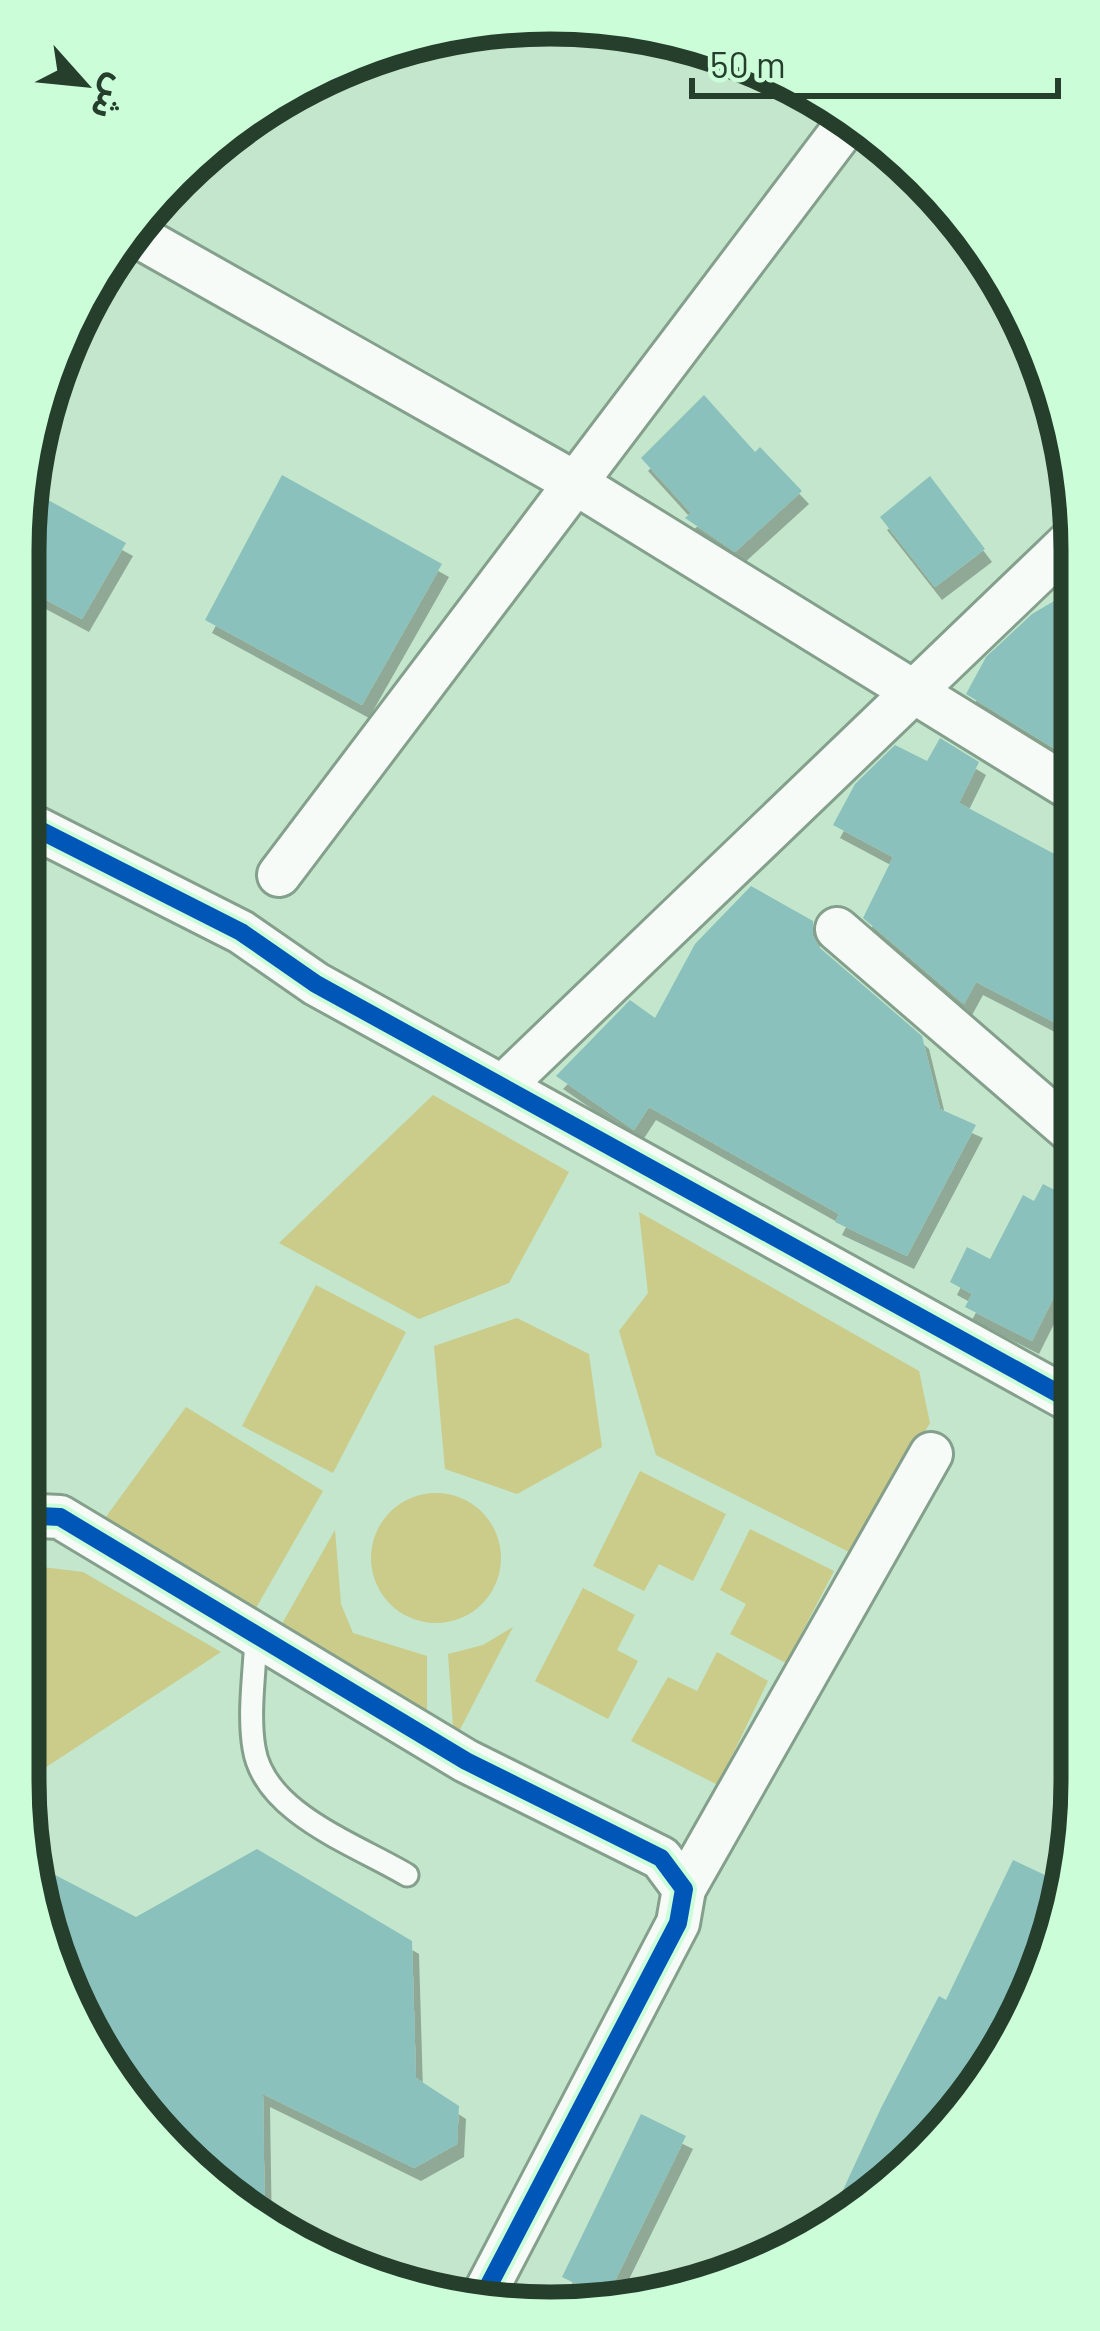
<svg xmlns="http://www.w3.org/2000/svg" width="1100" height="2331" viewBox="0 0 1100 2331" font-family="Barlow,'Noto Sans Arabic',sans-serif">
<defs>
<filter id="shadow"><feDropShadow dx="7" dy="13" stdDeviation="0" flood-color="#0004"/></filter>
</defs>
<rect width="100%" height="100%" fill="#c3e6cc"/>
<g fill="#cbcb8a">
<polygon points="433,1095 569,1172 509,1283 419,1319 279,1243"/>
<polygon points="639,1212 919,1371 930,1423 851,1553 656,1455 619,1331 648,1293"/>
<polygon points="316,1285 406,1332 333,1473 242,1426"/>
<polygon points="517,1318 589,1354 602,1447 517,1494 445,1469 434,1346"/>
<polygon points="186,1407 323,1491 248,1622 92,1536"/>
<polygon points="640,1471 726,1514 693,1581 659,1564 644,1591 593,1566"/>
<circle cx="436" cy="1558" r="65"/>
<polygon points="750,1529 834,1571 786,1663 730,1634 746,1604 720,1590"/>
<polygon points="335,1530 341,1604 353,1633 427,1656 427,1729 274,1638"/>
<polygon points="18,1564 83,1572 221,1652 19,1785"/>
<polygon points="583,1588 635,1615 617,1650 638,1661 608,1719 535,1681"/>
<polygon points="513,1627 454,1741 448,1654 483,1645"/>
<polygon points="717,1652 768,1681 718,1785 631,1741 668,1677 697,1691"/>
</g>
<g fill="#8ac1bc" filter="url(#shadow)">
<polygon points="704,395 755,452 760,447 802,491 735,552 685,518 691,513 641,458"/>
<polygon points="282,475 442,564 362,705 205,620"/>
<polygon points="930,476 985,549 935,587 880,517"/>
<polygon points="30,490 126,543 82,619 18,585 18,549"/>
<polygon points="1078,587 1078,763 966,694 986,657 1032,614"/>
<polygon points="940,738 979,762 959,803 1079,867 1079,1035 976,982 964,1004 863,918 893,857 833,825 855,784 895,745 927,761"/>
<polygon points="751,886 813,921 813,936 820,948 922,1036 940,1109 976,1125 907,1256 835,1222 839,1214 649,1107 634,1130 556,1076 630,1000 655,1018 695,944"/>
<polygon points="1043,1184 1080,1203 1080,1296 1060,1285 1032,1341 965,1307 972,1294 950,1282 967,1247 990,1259 1023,1195 1034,1201"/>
<polygon points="257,1849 412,1941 416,2078 459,2106 457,2144 414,2168 263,2094 265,2226 128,2105 144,2094 117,2045 83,2021 78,1975 51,1962 46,1953 32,1863 136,1917"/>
<polygon points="1013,1860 1062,1883 1041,1985 927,2157 824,2231 881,2108 939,1996 946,2000"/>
<polygon points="641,2114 686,2136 606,2299 562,2277"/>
</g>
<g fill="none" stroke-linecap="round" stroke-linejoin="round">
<g stroke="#84a08c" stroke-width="27">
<path id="lane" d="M256 1635C255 1671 248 1712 254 1748 264 1813 355 1844 407 1875"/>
</g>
<g stroke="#84a08c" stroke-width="48">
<g id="street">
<polyline points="134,234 577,484 1078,793"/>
<polyline points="18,819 241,932 316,984 1081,1406"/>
<polyline points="279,875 853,116"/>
<polyline points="837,929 1080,1139"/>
<polyline points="503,1086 1078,534"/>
<polyline points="18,1515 60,1517 466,1761 661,1858 684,1889 678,1923 479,2304"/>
<polyline points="684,1889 931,1454"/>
</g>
</g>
<use href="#lane" stroke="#f6fbf7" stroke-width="21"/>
<use href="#street" stroke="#f6fbf7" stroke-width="42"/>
<g stroke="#cbfed8" stroke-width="26">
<g id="cycleway">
<polyline points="18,819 241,932 316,984 1081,1406"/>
<polyline points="18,1515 60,1517 466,1761 661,1858 684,1889 678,1923 479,2304"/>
</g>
</g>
<use href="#cycleway" stroke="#0057b8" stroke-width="18"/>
</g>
<path d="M0 0H1100V2331H0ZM550 39H550A511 511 0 0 1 1061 550V1781A511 511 0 0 1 550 2292H550A511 511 0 0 1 39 1781V550A511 511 0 0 1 550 39Z" fill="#cbfed8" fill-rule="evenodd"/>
<path fill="none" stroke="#253f2c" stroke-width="15" d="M550 39H550A511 511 0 0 1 1061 550V1781A511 511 0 0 1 550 2292H550A511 511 0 0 1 39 1781V550A511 511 0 0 1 550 39Z"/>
<g transform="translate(84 84) rotate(117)" stroke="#cbfed8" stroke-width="9" paint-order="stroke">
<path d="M0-9L21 45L0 30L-21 45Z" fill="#253f2c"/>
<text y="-18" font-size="33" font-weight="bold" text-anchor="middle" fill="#253f2c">ش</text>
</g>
<path d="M692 78v18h366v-18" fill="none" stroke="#253f2c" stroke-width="6"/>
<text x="710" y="78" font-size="36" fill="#253f2c" stroke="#cbfed8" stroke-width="9" paint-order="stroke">50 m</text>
</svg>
